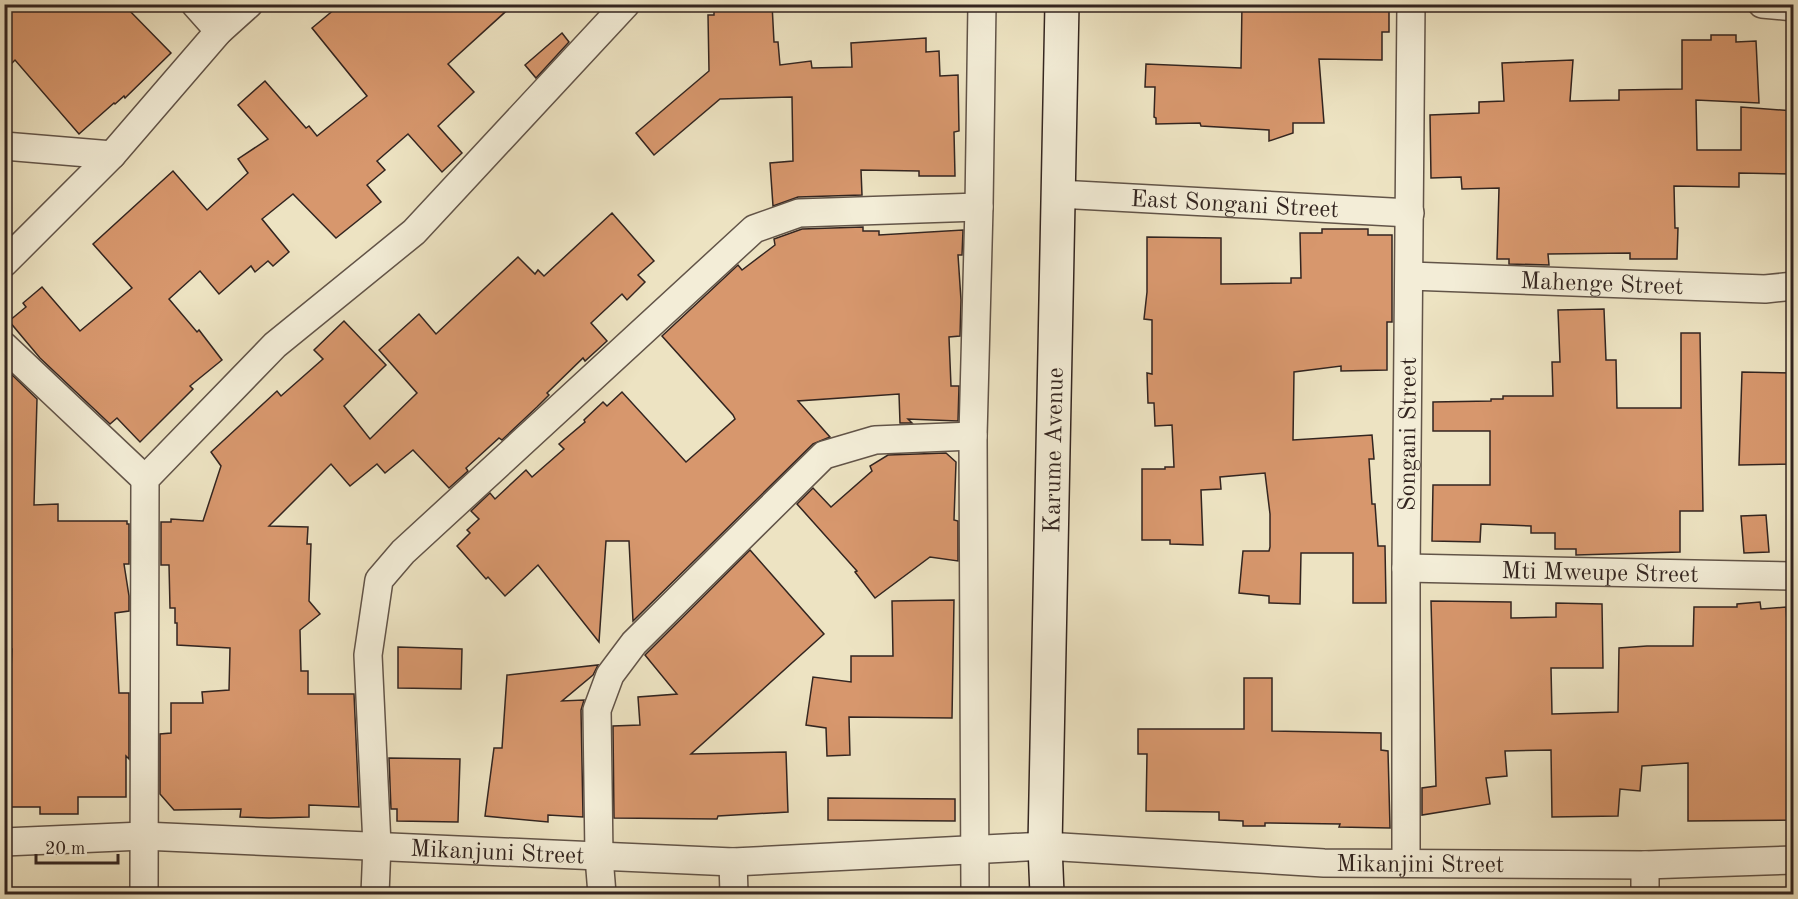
<svg xmlns="http://www.w3.org/2000/svg" width="1798" height="899" viewBox="0 0 1798 899" font-family="'Old Standard TT',serif">
<rect width="100%" height="100%" fill="#ede3c2"/>
<filter id="stains"><feTurbulence type="fractalNoise" baseFrequency=".00333" numOctaves="4"/><feColorMatrix values="0 0 0 0 .2 0 0 0 0 .09 0 0 0 0 .02 0 0 0 .5 -.17"/></filter>
<radialGradient id="worn" r=".72"><stop offset=".6" stop-color="#630" stop-opacity="0"/><stop offset="1" stop-color="#630" stop-opacity=".3"/></radialGradient>
<g fill="#d7976d" stroke="#332520" stroke-width="1.5">
<polygon points="4,4 123,4 171,53 125,98 124,96 115,104 114,103 79,134 15,60 4,71"/>
<polygon points="341,4 514,4 448,64 474,92 438,126 462,153 442,172 408,134 377,161 385,170 367,185 381,202 336,238 293,194 262,219 289,252 273,266 268,261 255,272 251,266 219,294 200,271 169,299 197,332 199,330 222,360 190,386 193,389 140,442 117,418 110,424 40,358 9,321 26,307 23,303 42,287 80,331 132,288 93,244 173,171 207,210 248,173 238,159 268,139 238,105 265,81 306,128 309,126 317,136 367,96 312,28"/>
<polygon points="714,4 772,4 774,42 778,42 780,65 811,61 812,68 852,67 851,43 926,38 926,52 939,51 940,76 958,75 959,131 954,132 955,176 919,176 919,171 861,170 862,195 798,197 773,206 770,163 793,161 792,97 720,99 654,155 636,133 709,71 708,15 714,15"/>
<polygon points="1242,4 1364,4 1364,10 1389,10 1389,32 1382,32 1382,60 1319,59 1324,123 1293,123 1293,133 1269,141 1269,130 1201,126 1200,123 1156,124 1156,118 1154,117 1155,87 1145,87 1146,64 1241,68"/>
<polygon points="562,33 569,42 536,78 525,65"/>
<polygon points="1711,35 1736,35 1736,42 1756,41 1759,103 1696,100 1697,150 1741,150 1741,107 1794,111 1793,174 1739,173 1739,187 1674,186 1675,228 1678,228 1677,259 1630,259 1630,253 1548,254 1549,265 1509,264 1509,259 1497,259 1499,188 1462,189 1461,177 1431,178 1430,115 1479,113 1479,102 1504,101 1502,63 1573,60 1570,101 1619,100 1619,90 1682,89 1682,40 1711,40"/>
<polygon points="612,213 654,261 638,275 645,282 627,300 622,294 591,323 607,341 585,361 583,358 547,393 549,395 537,407 502,440 499,438 466,468 468,471 449,488 413,450 385,473 377,464 350,486 331,464 269,526 308,527 307,544 311,544 309,601 320,614 300,630 301,671 308,671 308,694 354,694 359,807 309,805 309,817 269,818 240,817 241,809 174,810 160,794 160,734 171,733 171,703 203,703 202,692 229,690 230,648 177,645 177,623 175,623 175,608 170,608 169,565 161,565 161,522 171,522 171,519 203,521 221,466 211,452 277,391 281,396 323,359 314,350 344,321 386,365 344,406 370,439 417,393 379,350 419,314 436,334 518,257 535,274 538,270 544,276"/>
<polygon points="863,227 863,231 879,231 879,235 963,230 962,255 958,255 961,300 960,336 949,337 951,386 959,386 958,421 908,419 912,423 900,423 899,394 798,401 830,437 813,444 633,621 629,541 606,541 599,642 538,565 505,596 488,577 486,579 457,546 470,533 467,530 479,519 471,511 490,493 495,499 526,470 532,477 564,449 559,444 585,422 584,420 603,402 607,406 622,392 686,462 735,419 733,415 662,336 738,265 742,270 775,245 774,239 802,229"/>
<polygon points="1322,229 1368,229 1368,235 1392,235 1392,322 1387,322 1387,370 1341,371 1341,366 1294,372 1293,440 1372,435 1374,459 1369,459 1372,504 1375,504 1378,546 1385,546 1386,603 1353,603 1353,553 1301,553 1300,604 1269,603 1269,596 1239,593 1243,551 1269,551 1270,547 1270,514 1265,473 1220,477 1221,489 1201,490 1203,545 1170,544 1170,540 1142,540 1142,469 1165,469 1165,467 1174,467 1172,425 1155,426 1154,403 1148,403 1147,373 1152,374 1152,320 1144,319 1147,292 1147,237 1221,238 1221,284 1291,283 1291,278 1301,278 1300,233 1322,233"/>
<polygon points="1604,309 1606,360 1616,360 1617,408 1681,408 1681,333 1700,333 1703,511 1680,511 1680,552 1576,555 1576,549 1555,549 1555,533 1531,533 1531,526 1481,524 1480,542 1432,541 1433,485 1490,485 1490,431 1433,431 1433,402 1491,401 1491,399 1503,399 1503,396 1553,396 1552,362 1560,362 1558,310"/>
<polygon points="7,370 37,399 34,505 58,504 58,521 127,521 127,524 129,524 129,564 124,564 129,596 129,611 115,613 119,693 129,693 129,759 126,756 126,797 78,797 78,814 40,814 40,807 4,807 4,691 10,691 12,649 5,649 6,625 4,625 4,371"/>
<polygon points="1742,372 1794,373 1794,464 1739,465"/>
<polygon points="946,453 956,462 954,520 958,521 958,561 930,557 875,598 855,572 857,571 797,504 813,488 831,507 872,471 870,466 888,455"/>
<polygon points="1766,515 1769,552 1744,553 1741,516"/>
<polygon points="750,550 824,634 691,754 786,752 788,812 718,816 717,819 614,818 613,726 640,725 638,697 677,694 645,655"/>
<polygon points="954,600 952,718 849,717 850,755 827,756 826,728 806,725 813,677 851,682 851,656 893,656 892,601"/>
<polygon points="1431,601 1511,602 1511,618 1556,617 1556,603 1602,604 1603,668 1551,668 1552,714 1618,712 1619,648 1647,646 1693,646 1694,607 1737,607 1737,604 1760,602 1761,609 1786,607 1787,622 1794,621 1794,820 1688,821 1688,763 1642,766 1640,791 1620,789 1618,816 1552,817 1551,750 1505,751 1507,776 1486,778 1490,804 1422,815 1422,788 1436,786"/>
<polygon points="398,647 462,649 461,689 398,688"/>
<polygon points="598,665 593,675 562,701 584,700 581,710 583,817 548,815 548,822 485,816 494,748 502,748 507,675"/>
<polygon points="1244,678 1272,678 1272,731 1381,733 1381,750 1388,751 1390,828 1339,827 1340,824 1265,823 1265,826 1243,826 1243,821 1219,820 1219,812 1146,811 1147,754 1138,754 1138,729 1244,729"/>
<polygon points="389,758 460,759 458,822 397,821 397,809 391,809"/>
<polygon points="828,798 955,799 955,821 828,820"/>
</g>
<g fill="none" stroke-linecap="round" stroke-linejoin="round">
<g stroke="#625448" stroke-width="30">
<g id="minor">
<polyline points="195,4 219,31"/>
<polyline points="1762,4 1794,7"/>
<polyline points="4,146 112,155"/>
<path id="s1" d="M1058 194 1410 213"/>
<polyline points="4,263 112,155 219,31 249,4"/>
<path id="s2" d="M1410 276 1765 289 1794 286"/>
<polyline points="4,346 145,479"/>
<path id="s3" d="M1406 568 1794 576"/>
<path id="s4" d="M4 842 143 836 733 862 1045 846 1324 863 1645 865 1794 860"/>
<polyline points="733,862 734,894"/>
<path id="s5" d="M1406 863V568L1411 4"/>
<polyline points="144,894 145,479 275,345 414,232 626,4"/>
<polyline points="375,894 377,845 368,655 379,580 403,552 754,229 799,213 979,207"/>
<polyline points="602,894 599,857 597,710 610,675 634,643 824,455 875,440 973,436"/>
<polyline points="975,894 973,436 979,207 982,4"/>
<polyline points="1645,894 1645,865"/>
</g>
</g>
<g stroke="#332520" stroke-width="36">
<g id="secondary">
<path id="s6" d="M1047 894 1045 846 1062 4"/>
</g>
</g>
<use href="#minor" stroke="#f3edd7" stroke-width="27"/>
<use href="#secondary" stroke="#f3edd7" stroke-width="33"/>
</g>
<g text-anchor="middle" stroke-width="4.5" stroke-linejoin="round" paint-order="stroke">
<g font-size="24" fill="#332520" stroke="#f3edd7">
<text dy="8" stroke="none"><textPath href="#s1" startOffset="177">East Songani Street</textPath></text>
<text dy="8" stroke="none"><textPath href="#s2" startOffset="192">Mahenge Street</textPath></text>
<text dy="8" stroke="none"><textPath href="#s5" startOffset="429">Songani Street</textPath></text>
<text dy="8" stroke="none"><textPath href="#s6" startOffset="444">Karume Avenue</textPath></text>
<text dy="8" stroke="none"><textPath href="#s3" startOffset="194">Mti Mweupe Street</textPath></text>
<text dy="8" stroke="none"><textPath href="#s4" startOffset="494">Mikanjuni Street</textPath></text>
<text dy="8" stroke="none"><textPath href="#s4" startOffset="1418">Mikanjini Street</textPath></text>
</g>
</g>
<rect width="1798" height="899" fill="none" stroke="#ede3c2" stroke-width="24"/>
<rect x="6" y="6" width="1786" height="887" fill="none" stroke="#332520" stroke-width="3"/>
<rect x="12" y="12" width="1774" height="875" fill="none" stroke="#332520" stroke-width="1.5"/>
<path d="M36 854v9h82v-9" fill="none" stroke="#332520" stroke-width="3"/>
<text x="45" y="854" font-size="18" fill="#332520" stroke="#f3edd7" stroke-width="4.5" paint-order="stroke">20 m</text>
<rect width="100%" height="100%" filter="url(#stains)"/>
<rect width="100%" height="100%" fill="url(#worn)"/>
</svg>
